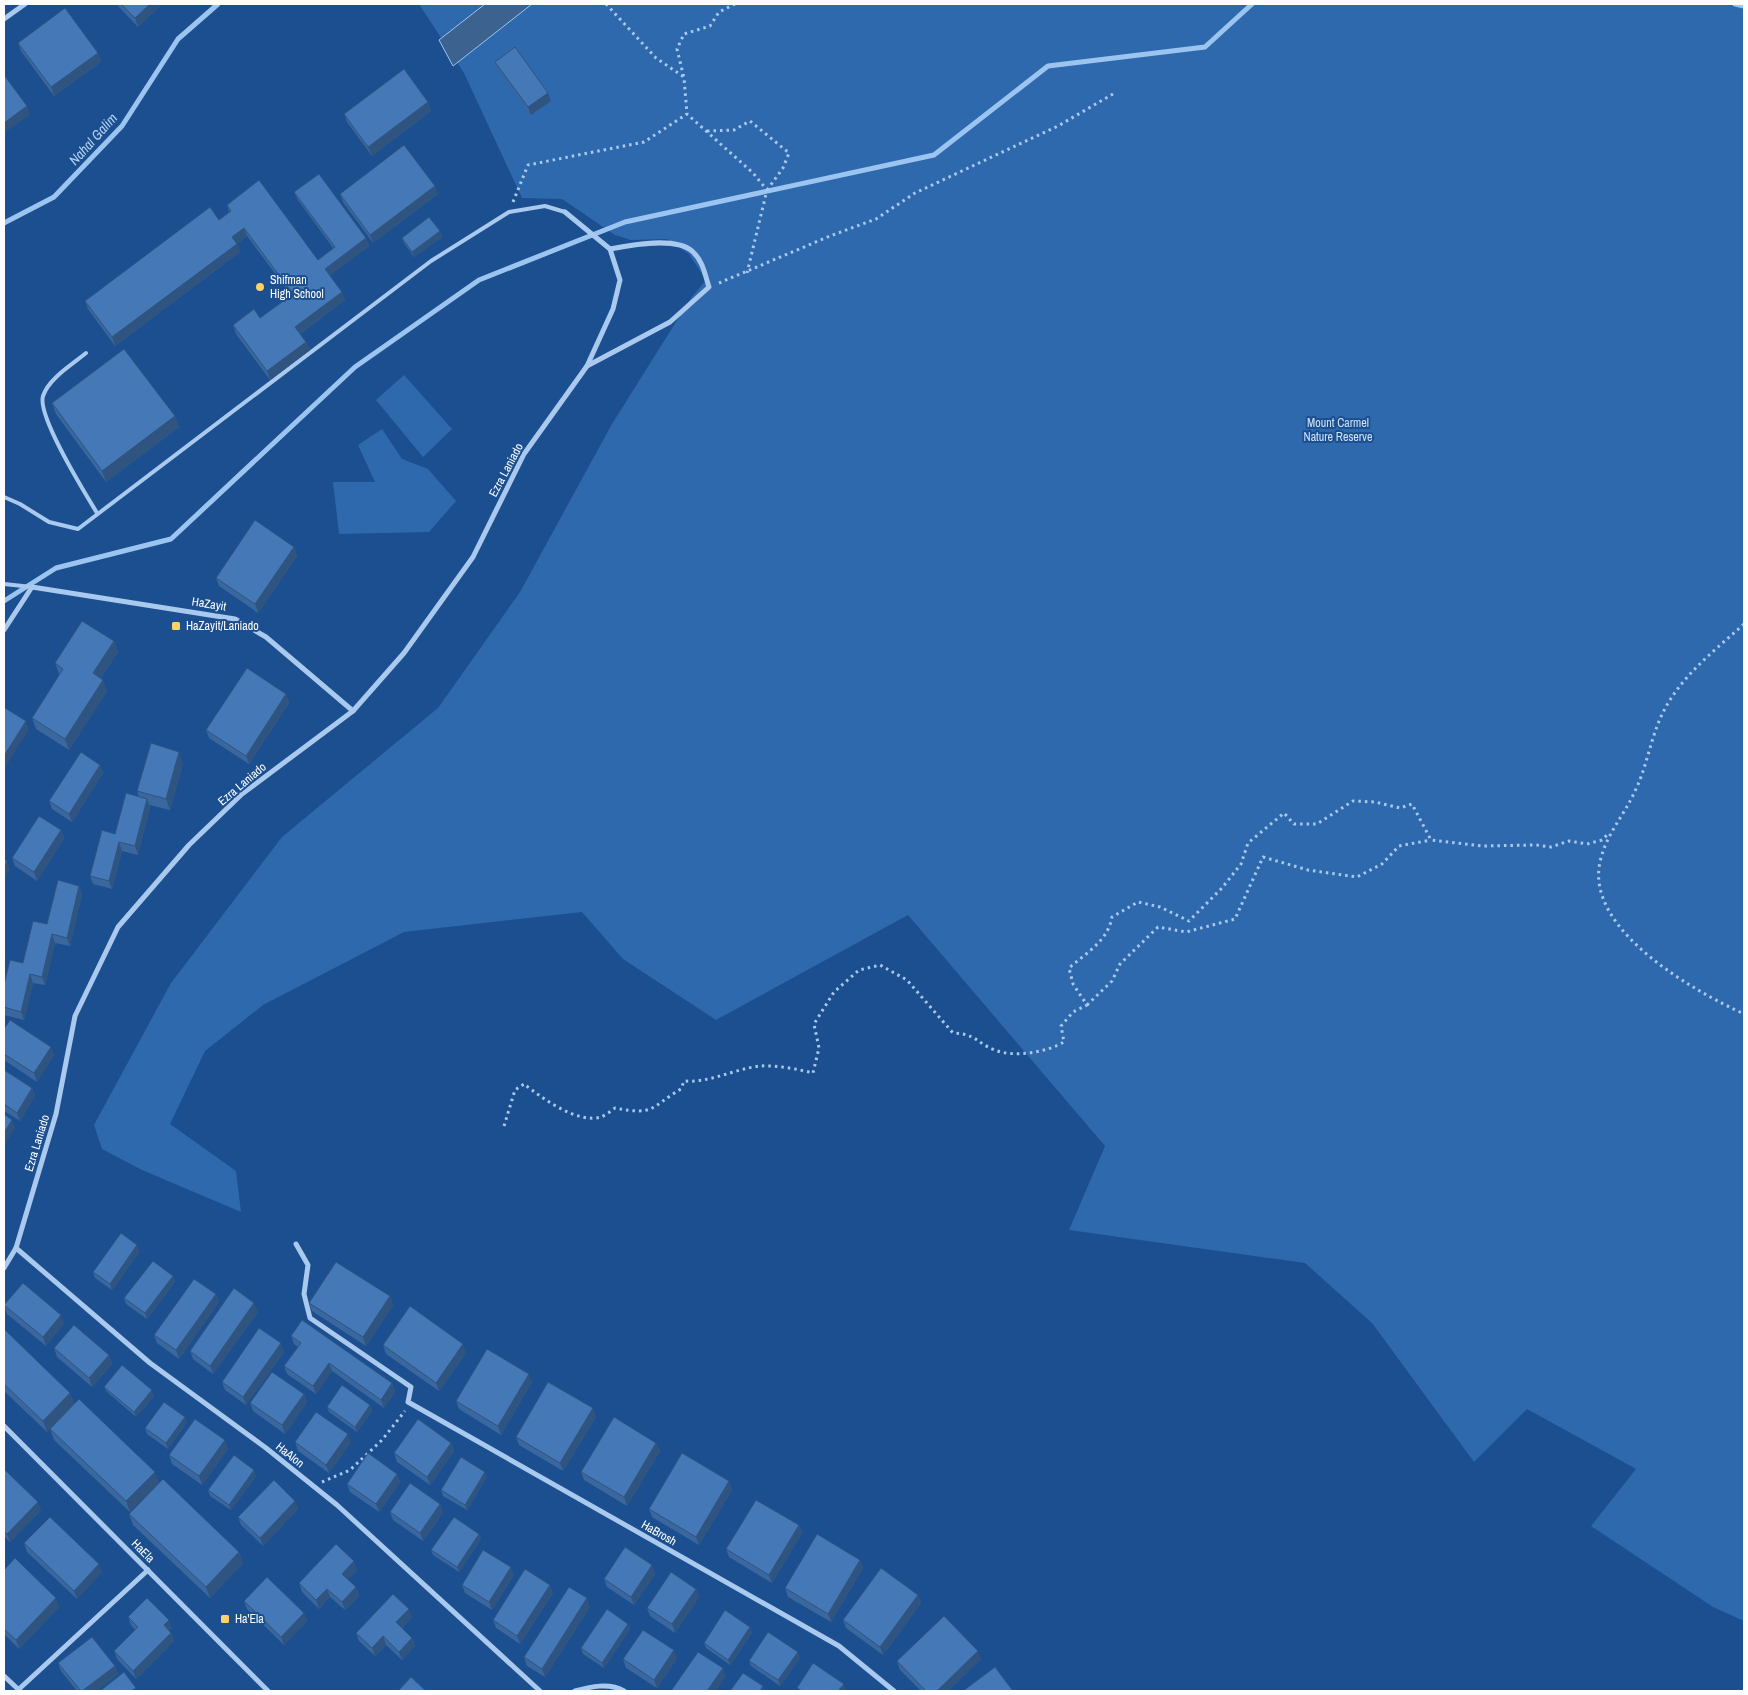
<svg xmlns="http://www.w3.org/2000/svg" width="1748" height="1695" viewBox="0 0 1748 1695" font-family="'Archivo Narrow',sans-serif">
<rect width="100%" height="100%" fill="#1b4f8f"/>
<g fill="#2e69ad">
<polygon points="419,4 1744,4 1744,1621 1713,1607 1591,1526 1636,1469 1527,1409 1474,1462 1372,1323 1305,1263 1069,1230 1105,1146 908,915 716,1020 623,959 582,912 404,932 263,1005 205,1051 170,1124 236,1171 241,1212 142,1170 102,1149 94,1125 171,983 282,837 438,708 520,592 612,424 691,298 706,280 689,254 667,239 631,240 615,235 562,199 522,198 464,73"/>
<polygon points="404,375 452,429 423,457 376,400"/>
<polygon points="382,429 402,459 428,469 456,501 429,532 339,534 333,482 375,482 358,445"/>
</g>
<polygon fill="#3c6290" stroke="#9cc4f0" points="485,4 532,4 453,66 439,40"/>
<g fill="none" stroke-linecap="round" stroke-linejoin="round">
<g stroke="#9cc4f0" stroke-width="5">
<polyline points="1735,4 1744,6"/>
<polyline points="4,223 54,197 122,126 178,39 218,4"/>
<polyline points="4,601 56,568 171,539 355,367 479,280 625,222 934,155 1048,66 1205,47 1252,4"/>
</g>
<g stroke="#a9c9ee" stroke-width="3" stroke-dasharray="2.5 4" stroke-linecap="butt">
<polyline points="606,4 656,58 684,77"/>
<polyline points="735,4 719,12 710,26 684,34 677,49 684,78 687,114 753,173 767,190 747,273"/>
<polyline points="707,131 734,130 750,121 789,153 783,168 767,190"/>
<polyline points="513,202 528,165 644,142 687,114"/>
<polyline points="719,283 830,236 876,219 915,193 1058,126 1113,94"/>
<path d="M1744 624C1712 653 1677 679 1660 719 1650 742 1646 769 1635 791 1624 816 1606 834 1600 862 1585 930 1694 991 1744 1014"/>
<polyline points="1087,1005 1112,981 1120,964 1158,927 1186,932 1235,919 1263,857 1308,870 1357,877 1382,864 1399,846 1431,840"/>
<path d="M504 1126 515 1090 524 1084C542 1098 577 1124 601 1117 606 1115 611 1111 615 1108 656 1116 650 1107 681 1089L684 1081C710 1083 734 1069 760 1066 777 1065 797 1069 813 1073L819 1048 814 1024 834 992 859 970 880 965 907 980 953 1033C977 1034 976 1043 995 1050 1013 1058 1048 1052 1064 1042L1061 1026 1073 1012 1087 1005 1073 984 1069 968C1086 953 1108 941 1112 917L1138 902 1160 907 1189 921 1222 888 1241 864 1248 843 1284 813 1294 824H1317L1353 801 1375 802 1400 808 1412 804 1431 840 1483 846 1536 845 1551 847 1569 841 1587 844 1602 840 1609 833"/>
<polyline points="322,1482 350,1470 382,1440 405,1411"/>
</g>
<g stroke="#a9c9ee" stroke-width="4">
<path d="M86 353C73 364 49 378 43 396 37 416 85 493 97 513"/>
<polyline points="4,497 20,504 49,522 78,529 431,261 509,212 545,206 565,212"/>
<polyline points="4,584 32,587"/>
</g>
<g stroke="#a9c9ee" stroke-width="5">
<polyline points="4,19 25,4"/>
<path d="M587 366 670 322 709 287C705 275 703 261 693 252 677 236 630 245 610 249"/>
<polyline points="4,630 32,587 235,619 266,637 353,711"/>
<polyline points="296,1244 308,1265 304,1294 310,1318 411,1387 408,1402 839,1646 894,1691"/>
<polyline points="16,1248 150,1363 266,1448 337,1505 540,1691"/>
<polyline points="4,1268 16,1248 56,1114 75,1016 118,927 189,845 242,794 353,711 404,653 473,557 524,454 587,366 613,309 620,280 610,249 565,212"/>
<polyline points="4,1426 268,1691"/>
<polyline points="4,1676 20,1691"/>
<polyline points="18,1690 148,1570"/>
<path d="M575 1691C590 1687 609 1682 624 1691"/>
</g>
</g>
<g fill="#3a679d">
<polygon points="116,4 162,4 138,27"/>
<polygon points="18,43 98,53 101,62 54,96 21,51"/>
<polygon points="495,62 551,101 531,115 498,70"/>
<polygon points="428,102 431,111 372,156 347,122 344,114"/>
<polygon points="294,192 366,238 369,246 330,275 345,300 300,334 306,342 310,350 270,380 236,334 233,325 260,318 291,295 247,236 237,244 240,252 115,346 88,309 85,301 219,220 229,212 227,205 318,260 333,248 298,200"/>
<polygon points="340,194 438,194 373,243 343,202"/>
<polygon points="440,231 442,237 414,257 404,243 402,238"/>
<polygon points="52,403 175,416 179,427 106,482 56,414"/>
<polygon points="294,547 297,556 258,613 219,586 216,578"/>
<polygon points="114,641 118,652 101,678 107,691 69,750 36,729 32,718 60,675 59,674 55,663"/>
<polygon points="286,694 289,703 249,764 209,738 206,730"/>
<polygon points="183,763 170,810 149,805 150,807 138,855 122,851 112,889 93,884 90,876 139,797 137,791"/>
<polygon points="100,765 103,773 72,822 52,809 49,801"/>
<polygon points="61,830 64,838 37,881 15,866 12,858"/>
<polygon points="79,886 82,894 70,946 55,943 45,985 33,983 24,1020 4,1015 4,985 23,963 47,924"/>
<polygon points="4,1029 54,1055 37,1082 4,1060"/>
<polygon points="4,1070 32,1088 35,1096 20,1121 4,1111"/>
<polygon points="140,1251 112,1290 95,1278 93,1272"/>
<polygon points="173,1276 175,1282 147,1319 126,1304 124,1298"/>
<polygon points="216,1294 219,1302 179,1359 157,1343 154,1335"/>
<polygon points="390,1296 393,1305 366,1346 312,1311 309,1303"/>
<polygon points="4,1305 64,1323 46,1346 7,1314"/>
<polygon points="258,1312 213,1374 193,1359 190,1351"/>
<polygon points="4,1329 70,1393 74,1404 47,1432 4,1391"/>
<polygon points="291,1336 392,1383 395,1392 384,1408 332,1371 316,1394 287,1374 284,1366 298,1347 294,1344"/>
<polygon points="383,1345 466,1353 439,1391 386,1354"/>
<polygon points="54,1348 109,1355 112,1364 92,1387 57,1357"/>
<polygon points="284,1352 246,1405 225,1390 222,1382"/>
<polygon points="532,1382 501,1435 459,1409 456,1401"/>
<polygon points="104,1387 154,1396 136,1417 107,1392"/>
<polygon points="304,1394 307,1402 285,1434 253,1411 250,1403"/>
<polygon points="370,1405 372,1411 357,1432 329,1412 327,1407"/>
<polygon points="596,1417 563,1471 519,1445 516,1437"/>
<polygon points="187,1422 168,1449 147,1434 145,1428"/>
<polygon points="50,1429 155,1472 130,1512 54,1440"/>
<polygon points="295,1442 351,1442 329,1473 298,1451"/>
<polygon points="451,1443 454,1451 430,1485 397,1462 394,1453"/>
<polygon points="656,1443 660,1451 627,1506 584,1480 581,1472"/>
<polygon points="228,1449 202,1485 172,1464 169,1455"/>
<polygon points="4,1469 41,1510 10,1542 4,1536"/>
<polygon points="397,1474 400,1482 379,1512 350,1492 347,1484"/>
<polygon points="256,1476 231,1510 210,1496 208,1490"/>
<polygon points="487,1477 467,1510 443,1496 441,1490"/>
<polygon points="729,1481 732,1490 699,1545 652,1517 649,1509"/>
<polygon points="440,1504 443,1513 423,1541 393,1520 390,1512"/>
<polygon points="298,1509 263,1546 241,1525 238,1517"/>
<polygon points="129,1514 239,1552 243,1563 210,1598 133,1525"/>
<polygon points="799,1525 802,1533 772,1583 729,1557 726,1549"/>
<polygon points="479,1534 481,1539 459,1572 433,1555 431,1550"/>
<polygon points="24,1543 102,1572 77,1599 27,1552"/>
<polygon points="860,1560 863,1568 831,1622 788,1597 785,1588"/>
<polygon points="652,1565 655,1574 634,1605 607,1587 604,1579"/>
<polygon points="4,1570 59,1607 19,1649 4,1634"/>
<polygon points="357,1570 347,1579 356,1587 359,1596 345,1610 330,1597 319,1609 302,1592 299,1583"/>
<polygon points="514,1575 492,1610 465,1593 462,1585"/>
<polygon points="696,1589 699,1597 675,1633 650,1616 647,1608"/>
<polygon points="553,1593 520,1644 496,1628 493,1620"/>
<polygon points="918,1595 921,1603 883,1655 846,1628 843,1620"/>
<polygon points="244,1601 304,1613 307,1621 284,1645 247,1609"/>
<polygon points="590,1607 545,1677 527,1666 524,1657"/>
<polygon points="128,1617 172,1628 169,1631 171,1633 174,1641 136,1679 117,1659 114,1651 135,1630 131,1625"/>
<polygon points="412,1617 402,1628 412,1638 415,1646 402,1660 386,1645 375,1656 359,1641 356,1633"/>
<polygon points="628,1624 630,1629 604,1668 583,1654 581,1648"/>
<polygon points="750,1627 752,1633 730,1665 706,1648 704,1643"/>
<polygon points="677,1658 657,1688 626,1668 623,1659"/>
<polygon points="800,1658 780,1686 751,1666 749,1661"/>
<polygon points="981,1659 948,1691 921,1691 900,1670 897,1661"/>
<polygon points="58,1663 115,1666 118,1674 96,1691 77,1691 61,1671"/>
</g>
<g fill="#305480">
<polygon points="150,4 162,4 138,27 135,18"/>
<polygon points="98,53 101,62 54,96 51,87"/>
<polygon points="548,93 551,101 531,115 528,107"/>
<polygon points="428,102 431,111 372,156 368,147"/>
<polygon points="27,106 30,115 4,133 4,123"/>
<polygon points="435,186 438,194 373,243 370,235"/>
<polygon points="244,228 247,236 237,244 240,252 115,346 112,337 232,237"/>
<polygon points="440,231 442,237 414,257 412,252"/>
<polygon points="366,238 369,246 328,277 325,269"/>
<polygon points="342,292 345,300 298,335 295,327"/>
<polygon points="306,342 310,350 270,380 267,371"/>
<polygon points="175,416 179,427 106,482 102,471"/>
<polygon points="294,547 297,556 258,613 255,604"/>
<polygon points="114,641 118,652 97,684 93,673"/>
<polygon points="103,680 107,691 69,750 65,739"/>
<polygon points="286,694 289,703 249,764 246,756"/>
<polygon points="26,721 29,730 4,769 4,756"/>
<polygon points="179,752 183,763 170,810 166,799"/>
<polygon points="100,765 103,773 72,822 69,814"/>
<polygon points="147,799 150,807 138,855 135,846"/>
<polygon points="61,830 64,838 37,881 34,872"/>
<polygon points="119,842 122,851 112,889 109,881"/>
<polygon points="7,861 10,869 4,880 4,867"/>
<polygon points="79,886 82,894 70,946 67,938"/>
<polygon points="52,934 55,943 45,985 42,977"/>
<polygon points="30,974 33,983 24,1020 21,1012"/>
<polygon points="51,1047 54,1055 37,1082 34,1073"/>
<polygon points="32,1088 35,1096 20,1121 17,1113"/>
<polygon points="12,1120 15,1128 4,1146 4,1133"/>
<polygon points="137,1245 140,1251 112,1290 110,1284"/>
<polygon points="173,1276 175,1282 147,1319 145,1313"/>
<polygon points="216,1294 219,1302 179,1359 176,1350"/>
<polygon points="390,1296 393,1305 366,1346 363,1337"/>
<polygon points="254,1303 258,1312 213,1374 210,1366"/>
<polygon points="61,1315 64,1323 46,1346 43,1337"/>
<polygon points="281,1343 284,1352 246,1405 243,1397"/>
<polygon points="463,1344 466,1353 439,1391 436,1383"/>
<polygon points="109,1355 112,1364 92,1387 89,1378"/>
<polygon points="329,1363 332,1371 316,1394 313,1386"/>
<polygon points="529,1374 532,1382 501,1435 498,1426"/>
<polygon points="392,1383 395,1392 384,1408 381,1400"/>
<polygon points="152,1390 154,1396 136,1417 134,1412"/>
<polygon points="70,1393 74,1404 47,1432 43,1421"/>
<polygon points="304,1394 307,1402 285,1434 282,1425"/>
<polygon points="370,1405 372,1411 357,1432 355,1427"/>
<polygon points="593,1408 596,1417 563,1471 560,1463"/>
<polygon points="185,1417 187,1422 168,1449 166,1443"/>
<polygon points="348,1434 351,1442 329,1473 326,1465"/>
<polygon points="225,1440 228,1449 202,1485 199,1476"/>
<polygon points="451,1443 454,1451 430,1485 427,1477"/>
<polygon points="656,1443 660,1451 627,1506 624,1497"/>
<polygon points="254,1470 256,1476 231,1510 229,1505"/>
<polygon points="155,1472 159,1483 130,1512 126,1501"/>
<polygon points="485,1472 487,1477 467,1510 465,1505"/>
<polygon points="397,1474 400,1482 379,1512 376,1504"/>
<polygon points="729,1481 732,1490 699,1545 696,1537"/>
<polygon points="295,1501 298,1509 263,1546 260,1538"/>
<polygon points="38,1502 41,1510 10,1542 7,1534"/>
<polygon points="440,1504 443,1513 423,1541 420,1533"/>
<polygon points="799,1525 802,1533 772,1583 769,1575"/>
<polygon points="479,1534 481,1539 459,1572 457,1567"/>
<polygon points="239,1552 243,1563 210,1598 206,1587"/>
<polygon points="860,1560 863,1568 831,1622 828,1614"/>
<polygon points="354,1561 357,1570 345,1582 342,1574"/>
<polygon points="99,1564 102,1572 77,1599 74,1591"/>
<polygon points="652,1565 655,1574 634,1605 631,1597"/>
<polygon points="511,1567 514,1575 492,1610 489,1602"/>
<polygon points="550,1585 553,1593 520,1644 517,1636"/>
<polygon points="356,1587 359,1596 345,1610 342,1602"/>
<polygon points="327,1589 330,1597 319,1609 316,1600"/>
<polygon points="696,1589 699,1597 675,1633 672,1624"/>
<polygon points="918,1595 921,1603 883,1655 880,1647"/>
<polygon points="56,1598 59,1607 19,1649 16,1640"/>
<polygon points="587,1598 590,1607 545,1677 542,1669"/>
<polygon points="409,1609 412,1617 399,1631 396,1622"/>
<polygon points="304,1613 307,1621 284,1645 281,1637"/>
<polygon points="169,1620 172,1628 167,1634 164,1625"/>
<polygon points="628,1624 630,1629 604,1668 602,1663"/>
<polygon points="750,1627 752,1633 730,1665 728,1660"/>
<polygon points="171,1633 174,1641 136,1679 133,1671"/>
<polygon points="383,1636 386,1645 375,1656 372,1648"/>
<polygon points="412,1638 415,1646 402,1660 399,1652"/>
<polygon points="674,1650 677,1658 657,1688 654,1680"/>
<polygon points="978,1651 981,1659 948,1691 937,1691"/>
<polygon points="798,1652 800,1658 780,1686 778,1680"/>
<polygon points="115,1666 118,1674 96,1691 82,1691"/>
<polygon points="723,1668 726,1676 716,1691 707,1691"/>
<polygon points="844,1684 846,1689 844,1691 838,1691"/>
<polygon points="763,1686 765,1691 760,1691"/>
<polygon points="136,1688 137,1691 131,1691"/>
</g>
<g fill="#4478b7" stroke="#305480">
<polygon points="121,4 150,4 135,18"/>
<polygon points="65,8 98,53 51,87 18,43"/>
<polygon points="515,47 548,93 528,107 495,62"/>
<polygon points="404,69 428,102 368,147 344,114"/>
<polygon points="4,75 27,106 4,123"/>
<polygon points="404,145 435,186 370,235 340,194"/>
<polygon points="319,174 366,238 325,269 342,292 295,327 306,342 267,371 233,325 254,309 260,318 293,294 244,228 232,237 237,244 112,337 85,301 210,207 219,220 231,211 227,205 259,180 318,260 335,247 294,192"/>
<polygon points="429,217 440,231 412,252 402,238"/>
<polygon points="124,349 175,416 102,471 52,403"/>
<polygon points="255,520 294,547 255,604 216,578"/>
<polygon points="82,621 114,641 93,673 103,680 65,739 32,718 63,669 55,663"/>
<polygon points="247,668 286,694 246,756 206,730"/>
<polygon points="5,708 26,721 4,756 4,710"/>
<polygon points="151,743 179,752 166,799 137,791"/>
<polygon points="81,752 100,765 69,814 49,801"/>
<polygon points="126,793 147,799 135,846 119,842 109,881 90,876 102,830 115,834"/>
<polygon points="39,816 61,830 34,872 12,858"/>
<polygon points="4,859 7,861 4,867"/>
<polygon points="58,880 79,886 67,938 52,934 42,977 30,974 21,1012 4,1007 4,985 10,960 23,963 33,921 47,924"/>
<polygon points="10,1020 51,1047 34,1073 4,1054 4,1029"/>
<polygon points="4,1070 32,1088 17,1113 4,1104"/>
<polygon points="4,1114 12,1120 4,1133"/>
<polygon points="121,1233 137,1245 110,1284 93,1272"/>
<polygon points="153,1261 173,1276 145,1313 124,1298"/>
<polygon points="336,1262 390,1296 363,1337 309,1303"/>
<polygon points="194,1279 216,1294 176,1350 154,1335"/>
<polygon points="23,1283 61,1315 43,1337 4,1305"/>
<polygon points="234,1288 254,1303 210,1366 190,1351"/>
<polygon points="410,1306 463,1344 436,1383 383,1345"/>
<polygon points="302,1320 392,1383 381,1400 329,1363 313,1386 284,1366 301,1343 291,1336"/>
<polygon points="74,1325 109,1355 89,1378 54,1348"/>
<polygon points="259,1328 281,1343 243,1397 222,1382"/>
<polygon points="4,1329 70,1393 43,1421 4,1384"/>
<polygon points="487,1349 529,1374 498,1426 456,1401"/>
<polygon points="122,1365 152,1390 134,1412 104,1387"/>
<polygon points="272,1372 304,1394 282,1425 250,1403"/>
<polygon points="548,1382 593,1408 560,1463 516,1437"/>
<polygon points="342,1385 370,1405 355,1427 327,1407"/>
<polygon points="79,1399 155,1472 126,1501 50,1429"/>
<polygon points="164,1402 185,1417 166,1443 145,1428"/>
<polygon points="316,1412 348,1434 326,1465 295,1442"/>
<polygon points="614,1417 656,1443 624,1497 581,1472"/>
<polygon points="195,1419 225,1440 199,1476 169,1455"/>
<polygon points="418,1419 451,1443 427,1477 394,1453"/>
<polygon points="368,1453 397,1474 376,1504 347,1484"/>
<polygon points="682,1453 729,1481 696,1537 649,1509"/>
<polygon points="234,1455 254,1470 229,1505 208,1490"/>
<polygon points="461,1457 485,1472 465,1505 441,1490"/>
<polygon points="4,1469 38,1502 7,1534 4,1531"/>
<polygon points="163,1479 239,1552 206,1587 129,1514"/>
<polygon points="274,1480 295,1501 260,1538 238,1517"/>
<polygon points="410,1483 440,1504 420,1533 390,1512"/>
<polygon points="756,1500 799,1525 769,1575 726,1549"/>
<polygon points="50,1517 99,1564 74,1591 24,1543"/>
<polygon points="454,1517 479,1534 457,1567 431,1550"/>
<polygon points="817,1534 860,1560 828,1614 785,1588"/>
<polygon points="336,1544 354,1561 342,1574 356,1587 342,1602 327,1589 316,1600 299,1583"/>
<polygon points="625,1547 652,1565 631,1597 604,1579"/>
<polygon points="483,1550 511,1567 489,1602 462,1585"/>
<polygon points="15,1558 56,1598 16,1640 4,1629 4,1570"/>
<polygon points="881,1568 918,1595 880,1647 843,1620"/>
<polygon points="525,1569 550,1585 517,1636 493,1620"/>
<polygon points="671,1572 696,1589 672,1624 647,1608"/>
<polygon points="267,1577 304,1613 281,1637 244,1601"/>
<polygon points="569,1587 587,1598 542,1669 524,1657"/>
<polygon points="393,1594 409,1609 396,1622 412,1638 399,1652 383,1636 372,1648 356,1633"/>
<polygon points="147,1598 169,1620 164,1625 171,1633 133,1671 114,1651 138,1627 128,1617"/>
<polygon points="607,1609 628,1624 602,1663 581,1648"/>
<polygon points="725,1610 750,1627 728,1660 704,1643"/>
<polygon points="944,1616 978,1651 937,1691 926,1691 897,1661"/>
<polygon points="643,1630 674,1650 654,1680 623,1659"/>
<polygon points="768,1632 798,1652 778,1680 749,1661"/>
<polygon points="92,1637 115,1666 82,1691 81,1691 58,1663"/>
<polygon points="698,1652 723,1668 707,1691 671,1691"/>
<polygon points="813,1663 844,1684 838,1691 802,1691 797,1688"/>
<polygon points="995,1667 1013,1691 963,1691"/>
<polygon points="124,1672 136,1688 131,1691 100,1691"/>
<polygon points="743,1673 763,1686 760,1691 730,1691"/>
<polygon points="411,1677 426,1691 398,1691"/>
</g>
<g fill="#ffd166" stroke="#1b4f8f" stroke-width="2">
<circle cx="260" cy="287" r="5"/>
<rect x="171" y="621" width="10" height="10" rx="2.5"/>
<rect x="220" y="1614" width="10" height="10" rx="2.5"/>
</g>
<g text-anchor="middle" stroke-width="4" stroke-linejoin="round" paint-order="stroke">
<g font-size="12" fill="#fff" stroke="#1b4f8f" text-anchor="start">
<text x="270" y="284">Shifman<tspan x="270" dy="14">High School</tspan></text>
<text x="186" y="630">HaZayit/Laniado</text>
<text x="235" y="1623">Ha'Ela</text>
</g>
<g font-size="12" fill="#cfe3fa" stroke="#1b4f8f">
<text x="1338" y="427">Mount Carmel<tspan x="1338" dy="14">Nature Reserve</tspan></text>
</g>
<g font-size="12" fill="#fff" stroke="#1b4f8f">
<text transform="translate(506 470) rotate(-62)" y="4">Ezra Laniado</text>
<text transform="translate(209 604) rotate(9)" y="4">HaZayit</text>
<text transform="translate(242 784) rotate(-40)" y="4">Ezra Laniado</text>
<text transform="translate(37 1143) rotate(-73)" y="4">Ezra Laniado</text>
<text transform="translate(290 1455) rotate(39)" y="4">HaAlon</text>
<text transform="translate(659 1533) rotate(30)" y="4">HaBrosh</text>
<text transform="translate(143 1551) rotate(45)" y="4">HaEla</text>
</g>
<g font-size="14" font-style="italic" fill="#b5d3f5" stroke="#1b4f8f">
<text transform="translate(93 139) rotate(-48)" y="5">Nahal Galim</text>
</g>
</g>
<rect width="1748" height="1695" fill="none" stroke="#ffffff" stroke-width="10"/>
</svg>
